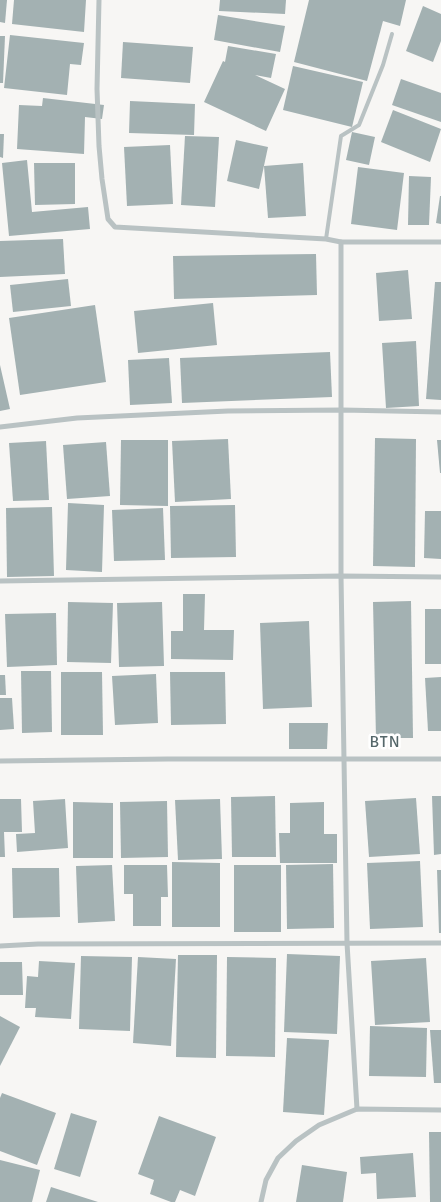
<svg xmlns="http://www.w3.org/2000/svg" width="441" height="1202" viewBox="0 0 441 1202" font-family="Signika,sans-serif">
<rect width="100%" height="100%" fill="#f7f6f4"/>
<g fill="#a3b1b2">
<polygon points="0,0 7,0 5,23 0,22"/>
<polygon points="14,0 86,0 84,32 12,24"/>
<polygon points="220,0 286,0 285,14 219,11"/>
<polygon points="309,0 406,0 400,26 383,21 367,81 294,62"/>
<polygon points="423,6 441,14 441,41 433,62 406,51"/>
<polygon points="218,15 285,26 280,52 214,40"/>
<polygon points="10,35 84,43 81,65 70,64 67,95 4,88"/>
<polygon points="0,36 5,36 3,83 0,83"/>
<polygon points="123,42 193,47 190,83 121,78"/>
<polygon points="228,46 276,54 271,78 255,75 285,89 266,131 204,102 223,61 225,62"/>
<polygon points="293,66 363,82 352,127 283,110"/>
<polygon points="401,79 441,93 441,122 392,105"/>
<polygon points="43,98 104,105 102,119 85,117 84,154 17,149 19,105 42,106"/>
<polygon points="130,101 195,104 194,135 129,133"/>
<polygon points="393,110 441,129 430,162 381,142"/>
<polygon points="352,132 375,137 369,165 346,160"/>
<polygon points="0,134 4,134 3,158 0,157"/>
<polygon points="185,136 219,137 215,207 181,205"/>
<polygon points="236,140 268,147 259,189 227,181"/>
<polygon points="170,145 173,204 127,206 124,147"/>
<polygon points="27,160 32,212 88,207 90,229 9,236 2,163"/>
<polygon points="34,163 75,163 75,204 35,205"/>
<polygon points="303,163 306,216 268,218 264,166"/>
<polygon points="358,167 404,173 397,230 351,224"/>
<polygon points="409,176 431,177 429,225 408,225"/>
<polygon points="440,196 441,196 441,224 436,223"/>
<polygon points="63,239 65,274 0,277 0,241"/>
<polygon points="316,254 317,295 174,299 173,256"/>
<polygon points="408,270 412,319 379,321 376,273"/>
<polygon points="68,279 71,306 13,312 10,285"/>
<polygon points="435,282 441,282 441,400 426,399"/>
<polygon points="213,303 217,345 138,353 134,311"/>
<polygon points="95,305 106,382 20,395 9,318"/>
<polygon points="416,341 419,406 386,408 382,343"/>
<polygon points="330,352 332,397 182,403 180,358"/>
<polygon points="169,358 172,403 130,405 128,360"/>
<polygon points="0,365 10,409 0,411"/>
<polygon points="375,438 416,439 415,567 373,566"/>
<polygon points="228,439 231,499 175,502 172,441"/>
<polygon points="121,440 168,440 168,506 120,505"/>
<polygon points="437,440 441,440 441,473 440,473"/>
<polygon points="46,441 49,500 13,501 9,443"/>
<polygon points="106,442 110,496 67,499 63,445"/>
<polygon points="68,503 104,505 102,572 66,570"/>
<polygon points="235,505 236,557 171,558 170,506"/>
<polygon points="52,507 54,576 7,577 6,508"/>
<polygon points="163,508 165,560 114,561 112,510"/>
<polygon points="425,511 441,511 441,559 424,558"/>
<polygon points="183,594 205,594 204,630 234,630 233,660 171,659 171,631 183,631"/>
<polygon points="411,601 413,738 376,738 373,602"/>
<polygon points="68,602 113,603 111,663 67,662"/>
<polygon points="162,602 164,666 119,667 117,603"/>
<rect x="425" y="609" width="16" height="55"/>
<polygon points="56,613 57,665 7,667 5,614"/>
<polygon points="309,621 312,707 263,709 260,623"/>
<polygon points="21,671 51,671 52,732 22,733"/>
<polygon points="61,672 102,672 103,735 61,735"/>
<polygon points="170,672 225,672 226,724 171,725"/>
<polygon points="156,674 158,723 115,725 112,676"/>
<polygon points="0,675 5,675 6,695 0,695"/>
<polygon points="441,677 441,731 428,731 425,678"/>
<polygon points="0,698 12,698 14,729 0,730"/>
<polygon points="289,723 328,723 327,749 289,749"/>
<polygon points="275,796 276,857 232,857 231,797"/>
<polygon points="432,796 441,796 441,854 434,855"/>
<polygon points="416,798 420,854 369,857 365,801"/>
<polygon points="0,799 21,799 22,832 4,832 5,857 0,857"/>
<polygon points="65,799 68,848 17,852 16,834 35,833 33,801"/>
<polygon points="220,799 222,859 178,860 175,800"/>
<polygon points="167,801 168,857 121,858 120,802"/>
<polygon points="73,802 113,803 113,858 73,858"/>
<polygon points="324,802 324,834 337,834 337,863 280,863 279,833 290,833 290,803"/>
<polygon points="420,861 423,927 370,929 367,863"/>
<polygon points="172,862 220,863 220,927 172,927"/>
<polygon points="333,864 334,928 287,929 286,865"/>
<polygon points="112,865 115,921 78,923 76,866"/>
<polygon points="124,865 167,865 168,897 161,897 161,926 133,926 133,894 124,894"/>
<rect x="234" y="865" width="47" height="67"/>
<polygon points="12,868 59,868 60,917 13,918"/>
<polygon points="437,870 441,870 441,933 439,933"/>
<polygon points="287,954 340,956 337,1034 284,1032"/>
<polygon points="178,955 217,955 216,1058 176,1057"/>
<polygon points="81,956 132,957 130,1031 79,1029"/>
<polygon points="138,957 176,959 171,1046 133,1043"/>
<polygon points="227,957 276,958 275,1057 226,1056"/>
<polygon points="426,958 430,1022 375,1025 371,961"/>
<polygon points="39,961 75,963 71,1019 35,1017 36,1008 25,1008 27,976 38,977"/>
<polygon points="0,962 22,962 23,995 0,995"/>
<polygon points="0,1016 20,1027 0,1066"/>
<polygon points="370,1026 427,1028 426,1077 369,1076"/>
<polygon points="430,1030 441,1030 441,1083 434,1083"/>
<polygon points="287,1038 329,1040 324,1115 283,1112"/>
<polygon points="2,1093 56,1113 37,1165 0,1151 0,1098"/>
<polygon points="71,1113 97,1121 80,1177 54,1169"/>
<polygon points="159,1116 216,1137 195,1196 180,1190 175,1202 171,1202 150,1194 154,1180 138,1174"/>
<polygon points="429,1132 441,1132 441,1202 430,1202"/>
<polygon points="413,1153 416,1197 377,1199 376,1173 361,1174 360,1157"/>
<polygon points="0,1160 40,1170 32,1202 0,1202"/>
<polygon points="302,1165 347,1172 343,1202 296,1202"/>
<polygon points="51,1187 98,1202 46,1202"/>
</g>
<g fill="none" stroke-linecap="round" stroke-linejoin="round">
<polyline stroke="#b9c2c3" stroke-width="4" points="326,239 341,136 359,125 383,65 392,34"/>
<g stroke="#b9c2c3" stroke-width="5">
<polyline points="99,0 97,89 99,146 102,179 108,219 115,227 326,239 341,242 441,242"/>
<polyline points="341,242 341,576 347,943 357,1109"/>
<polyline points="0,427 77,418 228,411 342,410 441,412"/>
<polyline points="0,581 341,576 441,577"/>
<polyline points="0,761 168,759 441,759"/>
<polyline points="0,946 38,944 441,943"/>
<polyline points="261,1202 266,1180 278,1158 296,1141 319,1125 357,1109 441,1110"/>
</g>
</g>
<g text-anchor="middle" stroke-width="5" stroke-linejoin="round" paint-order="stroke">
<g font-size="16" letter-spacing="1" fill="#55676a" stroke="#fff">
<text x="385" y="747">BTN</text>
</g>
</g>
</svg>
